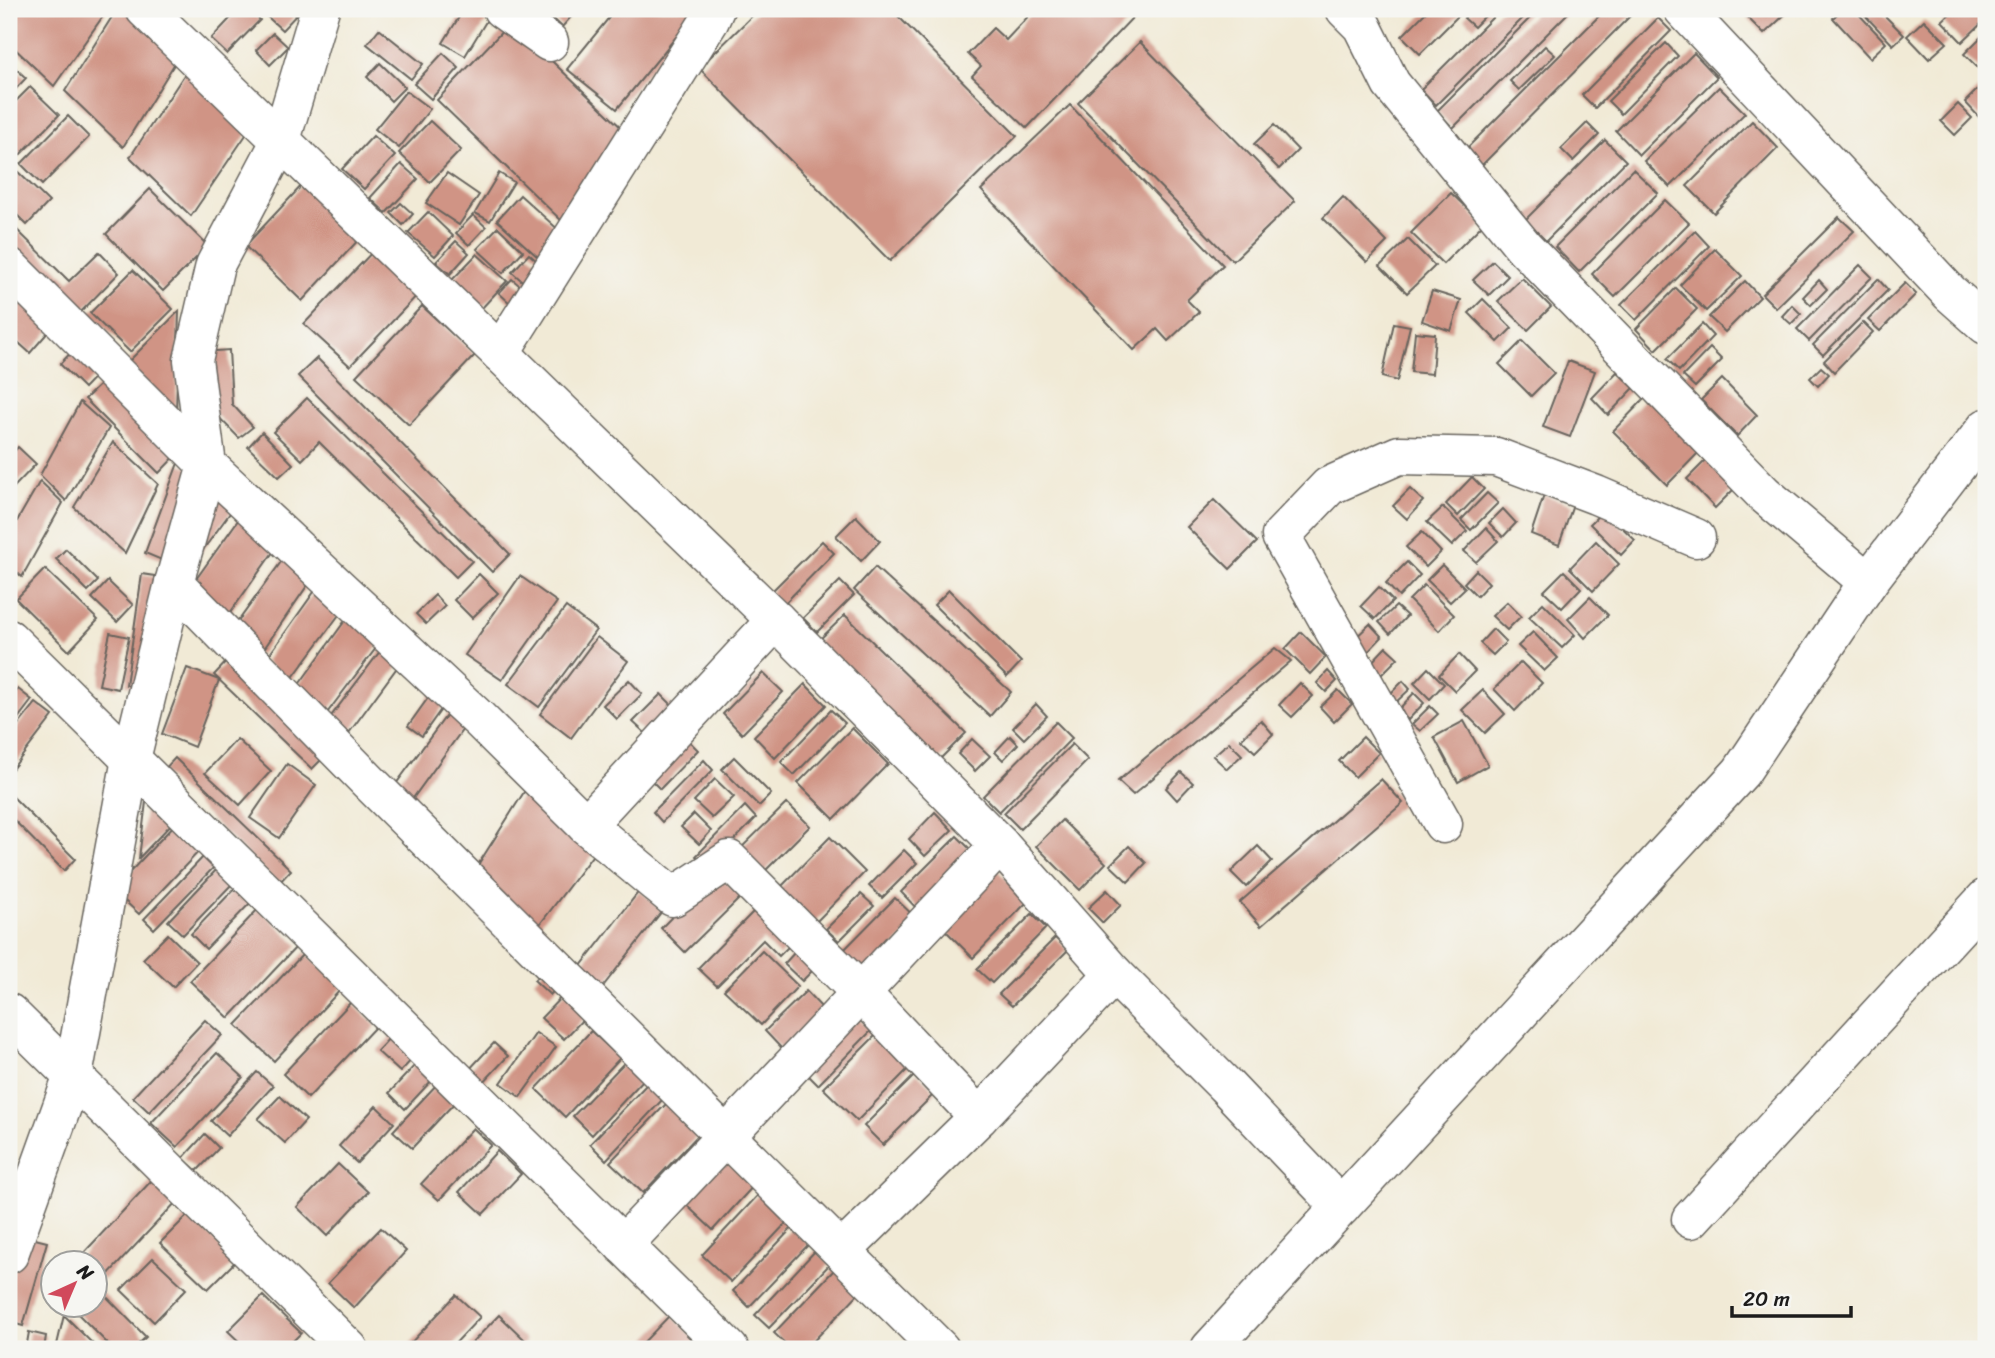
<svg xmlns="http://www.w3.org/2000/svg" width="1995" height="1358" viewBox="0 0 1995 1358" font-family="Sriracha,sans-serif">
<rect width="100%" height="100%" fill="#f6f6f2"/>
<filter id="ink" filterUnits="userSpaceOnUse"><feTurbulence type="fractalNoise" baseFrequency=".0143" numOctaves="2"/><feDisplacementMap in="SourceGraphic" scale="14" xChannelSelector="R" yChannelSelector="G"/><feConvolveMatrix kernelMatrix="1 2 1 2 8 2 1 2 1" color-interpolation-filters="sRGB"/></filter>
<filter id="wash" filterUnits="userSpaceOnUse"><feTurbulence type="fractalNoise" baseFrequency=".00686" numOctaves="4" result="noise"/><feDisplacementMap in="SourceGraphic" scale="28" xChannelSelector="R" yChannelSelector="G"/><feGaussianBlur stdDeviation="1.57" result="paint"/><feColorMatrix in="noise" values="0 0 0 0 0 0 0 0 0 0 0 0 0 0 0 0 0 1.4 0 .05"/><feComposite in="paint" operator="in"/></filter>
<g filter="url(#wash)">
<rect width="100%" height="100%" fill="#f1ead6"/>
<g id="blocks">
<g fill="#d09485">
<polygon points="9,9 108,9 54,86 9,43"/>
<polygon points="117,9 127,9 178,58 123,147 65,91"/>
<polygon points="239,9 248,9 260,20 227,54 211,39"/>
<polygon points="259,9 302,9 282,30"/>
<polygon points="464,9 493,10 465,56 443,43"/>
<polygon points="543,9 578,9 562,27"/>
<polygon points="616,9 699,9 617,109 567,69"/>
<polygon points="759,9 891,9 1017,136 890,261 699,68"/>
<polygon points="1035,9 1130,9 1135,15 1027,128 972,76 981,66 968,54 993,28 1006,40"/>
<polygon points="1429,9 1465,9 1420,54 1402,36"/>
<polygon points="1473,9 1492,9 1474,27 1464,18"/>
<polygon points="1501,9 1532,9 1436,105 1421,89"/>
<polygon points="1539,9 1572,9 1453,128 1437,111"/>
<polygon points="1606,9 1637,9 1475,172 1459,156"/>
<polygon points="1739,9 1791,9 1764,34"/>
<polygon points="1842,9 1854,9 1886,43 1870,58 1833,18"/>
<polygon points="1859,9 1889,9 1883,14 1904,35 1893,45"/>
<polygon points="1955,9 1981,9 1986,15 1986,19 1962,42 1942,21"/>
<polygon points="1658,18 1671,31 1595,108 1582,95"/>
<polygon points="1924,20 1947,43 1929,59 1907,36"/>
<polygon points="511,22 628,134 567,226 437,100"/>
<polygon points="379,29 423,64 411,79 367,44"/>
<polygon points="1986,32 1986,76 1964,54"/>
<polygon points="273,33 288,47 270,65 256,50"/>
<polygon points="1140,42 1295,201 1233,261 1078,103"/>
<polygon points="1666,43 1678,56 1621,114 1608,101"/>
<polygon points="1545,46 1555,55 1519,90 1510,81"/>
<polygon points="443,53 459,68 431,99 414,84"/>
<polygon points="1694,53 1717,77 1639,155 1616,131"/>
<polygon points="9,62 26,78 9,96"/>
<polygon points="380,63 405,87 391,101 367,77"/>
<polygon points="188,69 252,126 191,216 130,157"/>
<polygon points="30,87 59,115 9,166 9,108"/>
<polygon points="1719,87 1745,113 1670,187 1644,161"/>
<polygon points="1978,89 1986,97 1986,110 1979,117 1965,102"/>
<polygon points="406,91 430,109 399,148 375,129"/>
<polygon points="1958,104 1972,118 1955,135 1941,121"/>
<polygon points="1070,105 1223,265 1187,300 1199,312 1168,341 1157,329 1134,350 981,190"/>
<polygon points="68,116 89,137 42,185 21,164"/>
<polygon points="430,121 461,150 430,182 399,153"/>
<polygon points="1752,121 1778,148 1714,213 1687,186"/>
<polygon points="1587,123 1599,135 1573,161 1561,149"/>
<polygon points="1274,125 1298,150 1279,169 1254,144"/>
<polygon points="373,136 395,156 364,189 342,169"/>
<polygon points="1605,140 1626,161 1546,241 1525,220"/>
<polygon points="401,164 418,179 386,213 370,198"/>
<polygon points="1633,169 1658,193 1579,272 1555,247"/>
<polygon points="16,170 49,202 27,225 9,207 9,178"/>
<polygon points="447,173 479,195 459,225 426,203"/>
<polygon points="499,173 514,182 490,221 475,213"/>
<polygon points="305,182 362,236 302,301 245,246"/>
<polygon points="150,189 208,246 163,291 106,234"/>
<polygon points="1451,193 1483,224 1443,264 1411,233"/>
<polygon points="520,195 562,233 539,258 497,220"/>
<polygon points="1343,197 1387,242 1367,262 1323,218"/>
<polygon points="1665,200 1689,223 1615,297 1592,274"/>
<polygon points="401,203 413,214 403,225 391,213"/>
<polygon points="428,212 453,236 435,256 408,233"/>
<polygon points="473,215 486,227 469,245 456,233"/>
<polygon points="1839,217 1854,231 1776,308 1762,294"/>
<polygon points="14,227 69,281 99,252 119,273 74,319 9,254 9,232"/>
<polygon points="498,227 523,251 503,273 477,249"/>
<polygon points="1695,231 1709,246 1636,320 1621,305"/>
<polygon points="1408,239 1435,266 1407,293 1380,266"/>
<polygon points="456,241 469,253 450,274 436,262"/>
<polygon points="377,247 422,290 350,366 304,324"/>
<polygon points="1715,249 1742,276 1706,311 1680,285"/>
<polygon points="477,254 507,281 481,309 451,281"/>
<polygon points="529,254 547,270 530,288 512,272"/>
<polygon points="1493,261 1508,276 1489,295 1473,280"/>
<polygon points="1860,265 1872,277 1809,341 1797,329"/>
<polygon points="133,270 173,309 130,352 90,313"/>
<polygon points="1522,278 1551,307 1528,330 1498,301"/>
<polygon points="512,279 525,290 512,305 499,293"/>
<polygon points="1878,279 1888,290 1823,355 1813,345"/>
<polygon points="1819,280 1827,289 1811,305 1803,297"/>
<polygon points="1745,281 1760,297 1725,332 1709,317"/>
<polygon points="1905,283 1916,294 1880,331 1868,320"/>
<polygon points="1676,288 1697,309 1656,350 1636,329"/>
<polygon points="1432,291 1461,300 1451,331 1422,321"/>
<polygon points="26,297 56,323 30,353 9,334 9,318"/>
<polygon points="1483,299 1512,328 1498,342 1469,313"/>
<polygon points="1792,305 1801,314 1791,324 1782,316"/>
<polygon points="422,306 475,355 409,425 356,376"/>
<polygon points="179,311 176,413 127,363"/>
<polygon points="1863,322 1873,332 1834,372 1824,361"/>
<polygon points="1394,323 1410,326 1397,381 1382,377"/>
<polygon points="1702,324 1713,336 1679,371 1667,359"/>
<polygon points="1415,332 1435,334 1432,374 1411,372"/>
<polygon points="1522,341 1554,373 1531,396 1499,364"/>
<polygon points="80,343 104,367 84,388 60,364"/>
<polygon points="1710,348 1722,360 1695,387 1683,376"/>
<polygon points="229,350 232,404 253,427 239,438 206,404 203,352"/>
<polygon points="317,358 510,554 492,572 298,376"/>
<polygon points="1568,361 1595,371 1570,437 1543,427"/>
<polygon points="1821,367 1829,374 1818,386 1810,378"/>
<polygon points="1617,372 1634,388 1608,415 1592,398"/>
<polygon points="110,375 183,448 159,473 85,399"/>
<polygon points="1722,379 1757,415 1737,436 1701,400"/>
<polygon points="1647,396 1701,450 1667,485 1613,431"/>
<polygon points="307,398 472,561 456,577 319,442 302,460 273,432"/>
<polygon points="80,402 109,428 66,501 40,475"/>
<polygon points="262,432 293,464 279,477 248,447"/>
<polygon points="113,442 158,484 125,553 74,507"/>
<polygon points="18,447 36,464 14,487 9,482 9,457"/>
<polygon points="1708,458 1736,487 1715,508 1687,479"/>
<polygon points="178,463 198,471 164,561 145,553"/>
<polygon points="1472,477 1484,489 1458,516 1446,504"/>
<polygon points="40,481 63,503 22,577 9,565 9,535"/>
<polygon points="215,485 238,502 192,565"/>
<polygon points="1410,489 1423,501 1407,519 1393,506"/>
<polygon points="1487,493 1498,503 1471,530 1461,520"/>
<polygon points="1544,495 1573,505 1559,545 1531,534"/>
<polygon points="1214,500 1257,542 1230,569 1187,527"/>
<polygon points="1443,507 1467,531 1452,546 1427,522"/>
<polygon points="1503,509 1516,523 1503,537 1489,523"/>
<polygon points="1604,510 1635,540 1621,555 1590,524"/>
<polygon points="241,516 276,548 225,620 189,589"/>
<polygon points="856,516 880,541 861,561 836,536"/>
<polygon points="1486,528 1498,541 1476,562 1464,551"/>
<polygon points="1422,532 1441,552 1426,567 1406,547"/>
<polygon points="822,541 834,553 782,606 769,594"/>
<polygon points="1596,541 1619,564 1593,591 1570,568"/>
<polygon points="66,549 98,581 88,591 56,559"/>
<polygon points="286,555 311,580 259,656 232,630"/>
<polygon points="1407,562 1420,575 1399,597 1386,583"/>
<polygon points="1442,565 1465,588 1450,602 1427,580"/>
<polygon points="875,567 1011,692 990,716 854,590"/>
<polygon points="45,569 98,620 69,651 16,599"/>
<polygon points="1476,570 1489,583 1477,596 1464,583"/>
<polygon points="1564,571 1581,588 1562,608 1544,591"/>
<polygon points="142,574 162,577 145,688 126,685"/>
<polygon points="479,574 498,593 472,618 454,600"/>
<polygon points="520,576 557,602 502,680 465,655"/>
<polygon points="108,581 133,605 117,622 92,598"/>
<polygon points="840,581 854,595 817,632 803,618"/>
<polygon points="319,585 344,608 288,684 265,661"/>
<polygon points="1424,585 1454,615 1439,631 1409,600"/>
<polygon points="1379,587 1393,601 1375,619 1361,606"/>
<polygon points="949,590 1021,662 1007,677 934,605"/>
<polygon points="435,595 445,606 426,624 416,614"/>
<polygon points="1590,597 1608,615 1585,638 1568,619"/>
<polygon points="1507,602 1521,616 1507,630 1492,616"/>
<polygon points="1543,603 1575,635 1562,648 1529,617"/>
<polygon points="1396,606 1407,616 1390,634 1379,622"/>
<polygon points="566,607 596,630 539,707 508,684"/>
<polygon points="352,611 382,640 324,717 295,690"/>
<polygon points="845,615 966,733 937,762 816,643"/>
<polygon points="1370,624 1382,637 1363,657 1349,644"/>
<polygon points="1493,629 1506,642 1493,655 1480,643"/>
<polygon points="1301,632 1326,657 1310,674 1285,649"/>
<polygon points="1533,632 1558,658 1544,671 1518,646"/>
<polygon points="110,633 129,637 118,689 99,685"/>
<polygon points="597,637 628,661 571,738 540,714"/>
<polygon points="384,646 401,662 346,737 329,719"/>
<polygon points="1386,647 1398,658 1380,676 1369,665"/>
<polygon points="1275,648 1291,661 1133,795 1118,781"/>
<polygon points="1459,654 1475,671 1455,691 1439,675"/>
<polygon points="232,656 330,751 312,769 214,675"/>
<polygon points="1521,662 1542,683 1515,711 1494,689"/>
<polygon points="187,668 219,680 194,747 162,734"/>
<polygon points="1428,668 1444,684 1430,699 1414,683"/>
<polygon points="1328,671 1337,681 1326,692 1317,683"/>
<polygon points="763,673 783,692 742,734 723,714"/>
<polygon points="629,680 642,694 617,719 603,705"/>
<polygon points="1403,681 1410,689 1394,704 1387,697"/>
<polygon points="1300,683 1313,696 1292,717 1279,705"/>
<polygon points="805,684 826,705 775,758 754,736"/>
<polygon points="18,689 32,700 9,730 9,700"/>
<polygon points="1338,690 1352,704 1334,722 1320,707"/>
<polygon points="1483,690 1505,714 1485,733 1462,710"/>
<polygon points="433,691 447,701 422,736 408,726"/>
<polygon points="1414,693 1424,703 1408,720 1398,710"/>
<polygon points="661,694 673,706 645,733 633,722"/>
<polygon points="36,703 53,716 9,773 9,737"/>
<polygon points="1036,704 1047,716 1024,739 1013,728"/>
<polygon points="1430,706 1438,714 1420,731 1412,724"/>
<polygon points="451,709 468,722 411,801 393,788"/>
<polygon points="831,710 845,723 794,775 781,762"/>
<polygon points="1261,720 1273,734 1255,752 1241,739"/>
<polygon points="1464,721 1488,765 1458,782 1434,737"/>
<polygon points="1056,722 1072,738 999,812 983,796"/>
<polygon points="852,728 888,764 834,819 798,783"/>
<polygon points="683,735 698,750 660,789 645,774"/>
<polygon points="1010,736 1018,744 1003,760 995,752"/>
<polygon points="1363,737 1379,753 1355,777 1339,761"/>
<polygon points="237,739 271,771 240,805 205,773"/>
<polygon points="972,739 990,756 975,771 958,754"/>
<polygon points="1229,742 1242,755 1227,769 1213,756"/>
<polygon points="1072,744 1088,760 1020,829 1004,813"/>
<polygon points="734,757 771,794 759,806 722,769"/>
<polygon points="175,758 291,870 278,884 162,772"/>
<polygon points="704,760 713,770 662,822 653,812"/>
<polygon points="287,764 316,785 279,838 250,818"/>
<polygon points="1181,772 1193,783 1177,800 1166,788"/>
<polygon points="715,779 734,797 712,818 694,801"/>
<polygon points="1381,779 1403,803 1261,926 1240,902"/>
<polygon points="531,781 598,848 534,932 474,871"/>
<polygon points="9,793 75,859 64,871 9,815"/>
<polygon points="147,794 175,820 139,858"/>
<polygon points="787,803 810,826 760,876 736,853"/>
<polygon points="745,806 756,818 707,868 696,856"/>
<polygon points="935,812 952,830 925,856 909,839"/>
<polygon points="694,814 711,831 699,844 681,827"/>
<polygon points="1062,820 1106,863 1080,890 1036,846"/>
<polygon points="178,821 204,846 139,914 113,890"/>
<polygon points="957,836 976,855 920,912 901,892"/>
<polygon points="830,837 865,872 810,928 775,893"/>
<polygon points="1129,846 1146,863 1128,882 1110,865"/>
<polygon points="1258,846 1272,861 1246,887 1231,872"/>
<polygon points="904,850 917,863 882,898 869,886"/>
<polygon points="206,854 217,864 154,929 144,919"/>
<polygon points="218,868 233,883 183,935 168,921"/>
<polygon points="995,868 1028,901 973,958 939,924"/>
<polygon points="716,872 741,897 685,952 661,928"/>
<polygon points="239,884 254,899 206,949 191,934"/>
<polygon points="640,890 662,911 597,994 577,971"/>
<polygon points="1107,890 1121,905 1103,923 1088,908"/>
<polygon points="861,894 874,906 839,941 826,929"/>
<polygon points="895,898 919,921 862,980 838,956"/>
<polygon points="259,908 298,945 229,1018 190,981"/>
<polygon points="755,910 791,944 779,956 763,940 717,986 698,968"/>
<polygon points="1032,914 1046,928 992,983 977,969"/>
<polygon points="168,934 197,962 173,987 143,959"/>
<polygon points="1055,938 1068,950 1012,1006 999,994"/>
<polygon points="762,951 798,986 761,1025 724,990"/>
<polygon points="796,951 814,969 802,981 784,964"/>
<polygon points="305,952 343,987 274,1061 236,1025"/>
<polygon points="546,968 562,982 550,995 534,980"/>
<polygon points="567,991 590,1012 564,1039 541,1018"/>
<polygon points="806,991 822,1008 782,1049 765,1031"/>
<polygon points="351,1002 376,1026 308,1098 283,1074"/>
<polygon points="853,1013 871,1031 818,1085 800,1067"/>
<polygon points="205,1020 222,1035 149,1112 133,1097"/>
<polygon points="591,1031 620,1058 565,1117 536,1089"/>
<polygon points="394,1033 417,1054 400,1072 377,1051"/>
<polygon points="536,1033 556,1047 520,1097 501,1083"/>
<polygon points="877,1034 910,1067 857,1121 823,1088"/>
<polygon points="494,1043 508,1056 480,1086 466,1073"/>
<polygon points="217,1053 243,1077 177,1147 151,1123"/>
<polygon points="625,1062 644,1079 592,1135 573,1116"/>
<polygon points="417,1063 433,1079 405,1109 389,1093"/>
<polygon points="257,1072 273,1086 227,1136 211,1121"/>
<polygon points="917,1073 936,1092 883,1145 864,1126"/>
<polygon points="440,1081 459,1098 412,1148 393,1131"/>
<polygon points="647,1084 663,1099 606,1160 590,1144"/>
<polygon points="280,1096 306,1120 285,1143 258,1119"/>
<polygon points="668,1102 700,1133 643,1193 610,1162"/>
<polygon points="376,1106 394,1123 357,1163 339,1146"/>
<polygon points="473,1128 491,1145 439,1200 421,1184"/>
<polygon points="205,1134 219,1148 197,1171 183,1158"/>
<polygon points="497,1151 521,1174 483,1214 459,1192"/>
<polygon points="724,1153 756,1183 713,1230 680,1199"/>
<polygon points="338,1164 368,1192 327,1236 297,1207"/>
<polygon points="154,1178 178,1200 103,1280 94,1272 94,1264 85,1264 79,1258"/>
<polygon points="760,1193 789,1220 731,1282 702,1255"/>
<polygon points="188,1215 236,1261 208,1289 160,1243"/>
<polygon points="381,1228 406,1251 354,1308 328,1283"/>
<polygon points="792,1228 809,1244 749,1307 733,1291"/>
<polygon points="23,1236 47,1242 23,1326 9,1322 9,1286"/>
<polygon points="816,1250 830,1264 769,1328 755,1315"/>
<polygon points="153,1258 186,1289 154,1322 121,1290"/>
<polygon points="835,1269 860,1292 806,1349 791,1349 774,1333"/>
<polygon points="94,1284 146,1337 133,1349 113,1349 70,1306 94,1306"/>
<polygon points="456,1295 480,1317 450,1349 405,1349"/>
<polygon points="263,1296 301,1333 285,1349 247,1349 228,1331"/>
<polygon points="671,1314 704,1349 637,1349"/>
<polygon points="64,1315 94,1345 90,1349 56,1349"/>
<polygon points="499,1315 526,1341 518,1349 472,1349 469,1346"/>
<polygon points="29,1332 46,1336 44,1349 26,1349"/>
</g>
</g>
</g>
<g filter="url(#ink)">
<use href="#blocks" fill-opacity="0" stroke="#67645d" stroke-width="2"/>
<g fill="none" stroke-linecap="round" stroke-linejoin="round">
<g stroke="#67645d" stroke-width="41">
<g id="minor">
<polyline points="145,9 776,620"/>
<polyline points="320,9 281,140 215,265 193,360 207,465 479,719 586,825 776,620 1000,845 1114,974 1225,1085 1341,1207"/>
<polyline points="502,9 549,42"/>
<polyline points="1345,9 1362,26 1391,84 1524,247 1764,494 1868,582"/>
<polyline points="1683,9 1950,293 1986,325"/>
<polyline points="9,267 207,465 174,583 131,759 73,1076 9,1254"/>
<polyline points="500,353 710,20 715,9"/>
<polyline points="174,583 368,781 940,1349"/>
<polyline points="9,639 729,1349"/>
<polyline points="1443,824 1281,536 1329,486 1399,455 1496,457 1596,495 1696,538"/>
<polyline points="586,825 673,897 729,860 861,993 979,1117"/>
<polyline points="9,1013 349,1349"/>
<polyline points="1691,1219 1986,898"/>
<polyline points="623,1245 1000,845"/>
<polyline points="842,1251 979,1117 1114,974"/>
<polyline points="1210,1349 1741,772 1868,582 1986,428"/>
</g>
</g>
<use href="#minor" stroke="#fff" stroke-width="38"/>
</g>
</g>
<rect width="1995" height="1358" fill="none" stroke="#f6f6f2" stroke-width="35"/>
<g transform="translate(74 1284) rotate(44)"><circle r="33" fill="#f6f6f2" stroke="#9f9f9c" stroke-width="2"/>
<path d="M0-5L12 26L0 18L-12 26Z" fill="#d1495b"/>
<text y="-10" font-size="19" font-weight="bold" text-anchor="middle" fill="#1c1c1c">N</text>
</g>
<path d="M1732 1306v10h119v-10" fill="none" stroke="#1c1c1c" stroke-width="3.5"/>
<text x="1743" y="1306" font-size="21" fill="#1c1c1c" stroke="#f6f6f2" stroke-width="5" paint-order="stroke">20 m</text>
</svg>
